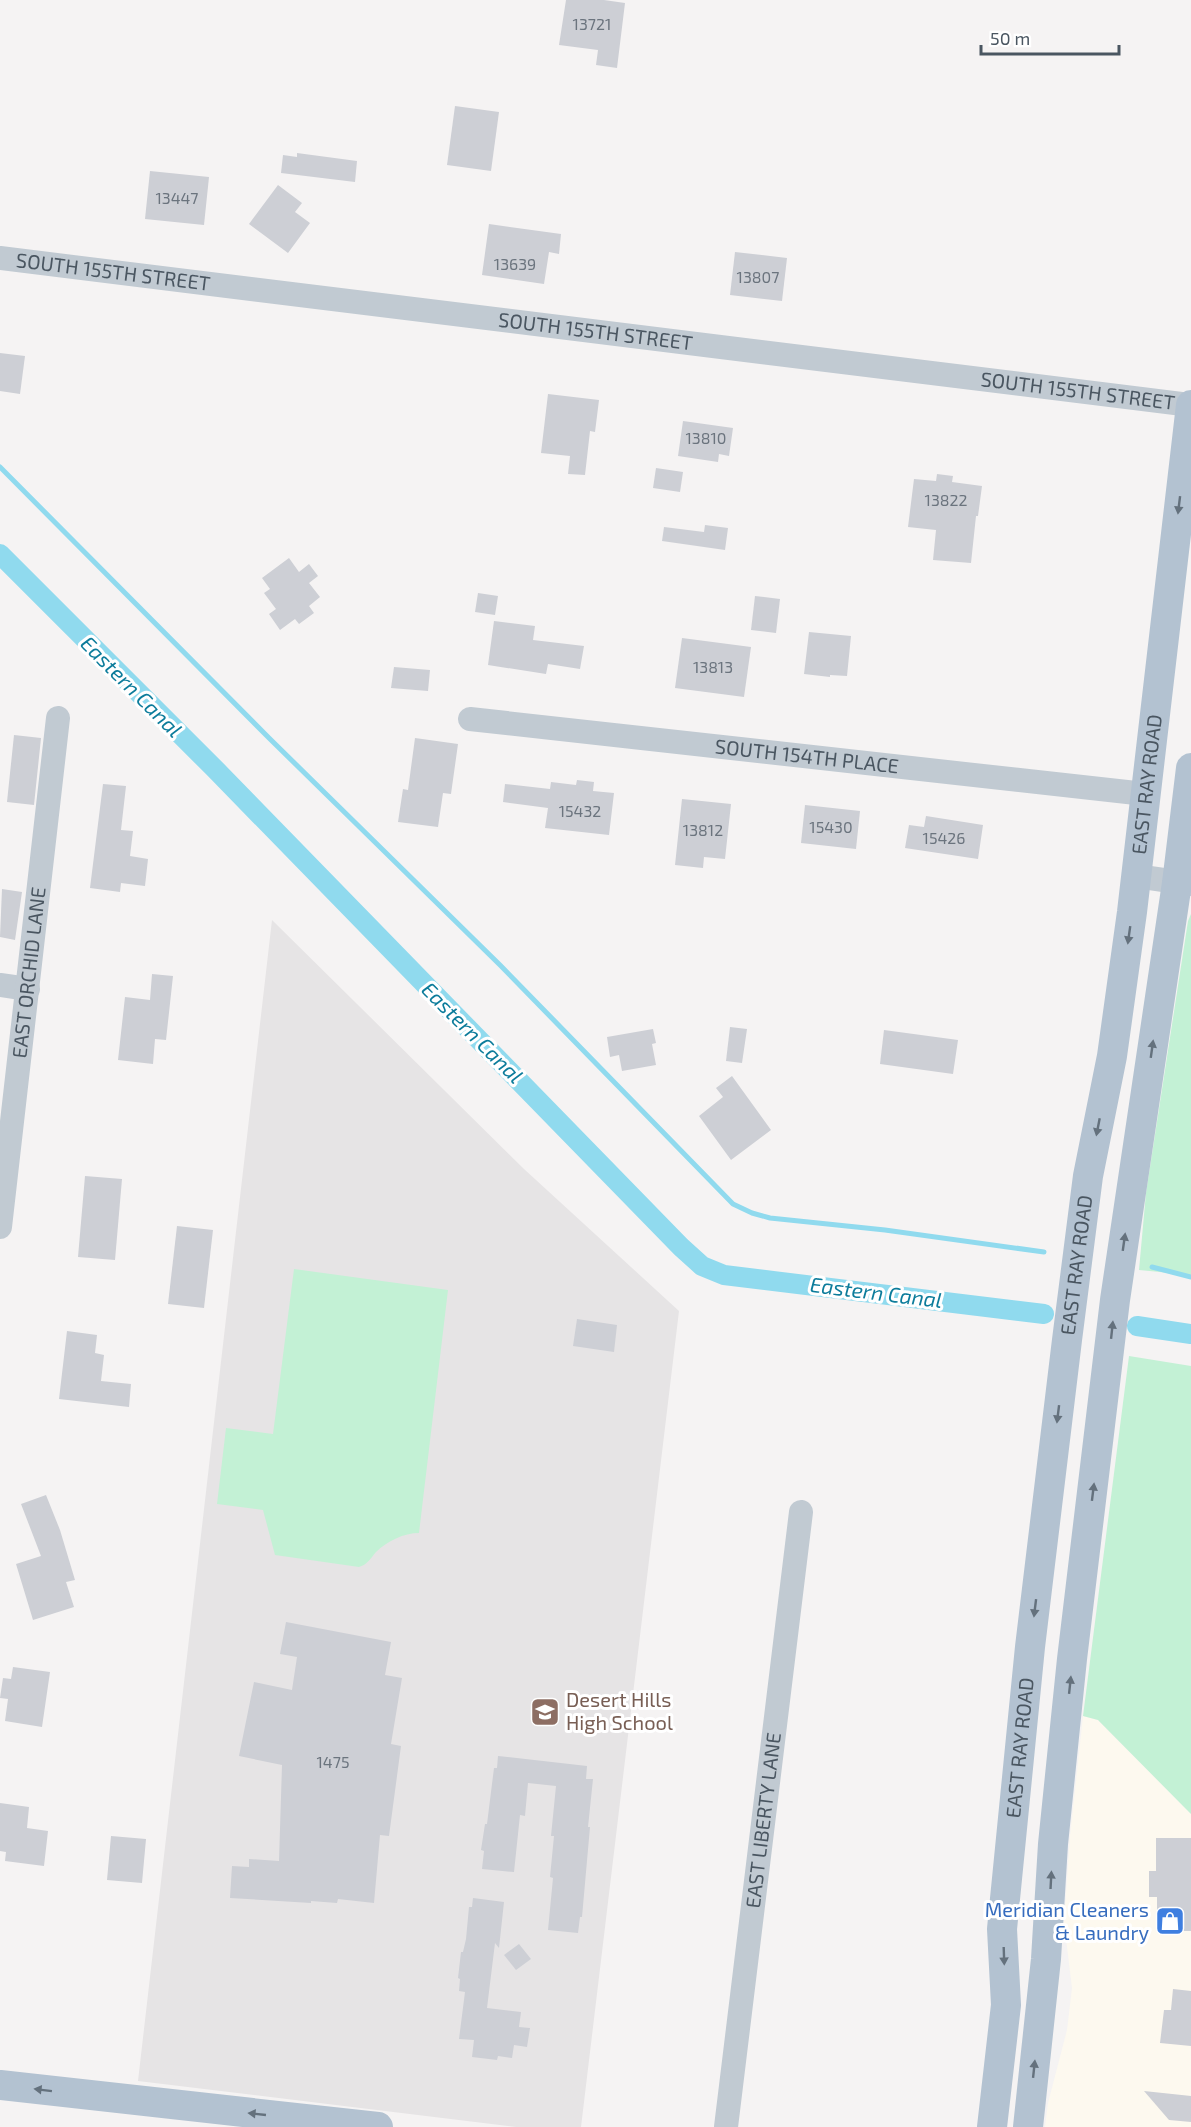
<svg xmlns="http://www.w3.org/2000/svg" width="1191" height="2127" viewBox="0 0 1191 2127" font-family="'Exo 2',sans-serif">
<rect width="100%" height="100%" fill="#f5f3f3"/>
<polygon fill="#fdf9ef" points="1083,1716 1098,1720 1191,1814 1191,2127 1045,2127 1048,2103 1067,2030 1072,1988 1064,1922 1070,1836"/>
<polygon fill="#e6e4e5" points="272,920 524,1169 679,1311 581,2127 516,2127 138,2081"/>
<g fill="#c3f1d5">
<polygon points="1191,914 1191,1275 1139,1270 1146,1193 1188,921"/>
<path d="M294 1269 448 1290 419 1533C404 1533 387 1541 376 1552 370 1559 368 1564 359 1567L275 1555 263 1510 217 1504 226 1428 273 1434Z"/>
<polygon points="1129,1356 1191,1366 1191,1814 1098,1720 1083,1716"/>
</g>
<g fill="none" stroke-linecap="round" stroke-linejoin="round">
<g stroke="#90daee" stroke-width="5">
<polyline points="0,467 269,738 500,965 733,1204 752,1213 770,1218 885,1230 1044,1252"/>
<polyline points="1152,1267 1191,1277"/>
</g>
<g stroke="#90daee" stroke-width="20">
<polyline points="0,554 214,768 681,1247 702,1266 724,1275 1044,1314"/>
<polyline points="1137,1326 1191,1334"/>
</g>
</g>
<g fill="#cdcfd5">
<polygon points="566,0 604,0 625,3 617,68 596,65 598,50 559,45"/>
<polygon points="455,106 499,112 491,171 447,165"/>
<polygon points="297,153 357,161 355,182 281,173 283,155 297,157"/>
<polygon points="150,171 209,177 204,225 145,219"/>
<polygon points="278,185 302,203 295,212 310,223 288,253 249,224"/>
<polygon points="489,224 561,234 559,254 549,252 544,284 482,275"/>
<polygon points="735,252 787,258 782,301 730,295"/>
<polygon points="0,353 25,356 20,394 0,391"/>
<polygon points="548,394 599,400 595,432 590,431 585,475 568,474 570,456 541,453"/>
<polygon points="683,421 733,428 729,456 719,454 718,462 678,456"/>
<polygon points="656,468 683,472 680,492 653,488"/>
<polygon points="937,474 953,476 952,482 982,486 978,516 976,516 971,563 933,560 936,530 908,527 914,479 936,481"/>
<polygon points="705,525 728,528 725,550 662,541 664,527 704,532"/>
<polygon points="289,558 299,572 309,564 318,576 309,583 320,597 309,606 314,613 299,624 295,619 280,630 269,614 276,609 264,593 270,589 262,578"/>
<polygon points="478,593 498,596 495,615 475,612"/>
<polygon points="755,596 780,599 776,633 751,630"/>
<polygon points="494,621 535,626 533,640 584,646 580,669 548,664 546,674 488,665"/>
<polygon points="809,632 851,636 847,676 830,675 830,677 804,674"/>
<polygon points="682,638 751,647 744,697 675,688"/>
<polygon points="394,667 430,670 428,691 391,688"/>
<polygon points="14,735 41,738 34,805 7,802"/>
<polygon points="415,738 458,744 451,794 443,793 438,827 398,822 403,789 408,790"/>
<polygon points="577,780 594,782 593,791 614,793 609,835 545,828 548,808 503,802 505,784 550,789 551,782 576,785"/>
<polygon points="103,784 126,786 121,830 133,831 130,856 148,859 145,886 121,883 120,892 90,888"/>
<polygon points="682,799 731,804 725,859 704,857 703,868 675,865"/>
<polygon points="805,805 860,811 856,849 801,843"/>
<polygon points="926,816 983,825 978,859 905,848 909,825 924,827"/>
<polygon points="2,889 22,892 15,940 0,937"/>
<polygon points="152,974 173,976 166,1040 155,1039 153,1064 118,1060 125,997 150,1000"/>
<polygon points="730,1027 747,1029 742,1063 726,1061"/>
<polygon points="653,1029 656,1043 652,1044 656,1065 622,1071 619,1055 610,1057 607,1037"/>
<polygon points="884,1030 958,1040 953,1074 880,1064"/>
<polygon points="732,1076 771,1130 731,1160 699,1116 723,1097 716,1088"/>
<polygon points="85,1176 122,1179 115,1260 78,1257"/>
<polygon points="177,1226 213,1230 204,1308 168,1304"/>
<polygon points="577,1319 617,1325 614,1352 573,1346"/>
<polygon points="67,1331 97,1335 95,1353 104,1355 101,1381 131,1384 129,1407 59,1399"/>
<polygon points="46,1495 60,1530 75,1580 66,1582 74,1607 33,1620 16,1564 41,1556 21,1504"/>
<polygon points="286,1622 391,1642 385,1675 402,1678 391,1744 401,1746 389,1836 380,1835 374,1903 338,1899 337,1903 311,1901 311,1903 230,1898 232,1866 249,1867 249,1859 279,1861 282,1765 239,1756 254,1682 292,1690 297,1657 280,1654"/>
<polygon points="13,1667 50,1672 42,1727 5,1721 8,1699 0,1698 3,1678 11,1679"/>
<polygon points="498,1756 587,1766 586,1779 593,1779 588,1827 590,1827 582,1917 580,1917 578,1933 548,1930 553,1878 550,1877 554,1836 551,1836 556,1786 528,1783 525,1816 520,1815 514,1872 482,1869 484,1851 481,1850 485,1824 487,1824 494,1768 497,1768"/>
<polygon points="0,1803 29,1807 27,1828 48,1831 44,1866 5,1861 6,1852 0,1851"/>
<polygon points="111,1836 146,1839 142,1883 107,1880"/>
<polygon points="1156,1838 1191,1838 1191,1931 1157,1931 1157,1897 1149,1897 1149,1871 1156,1871"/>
<polygon points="473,1898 504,1902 499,1948 495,1943 487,2008 521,2012 519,2027 530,2028 527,2047 514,2045 512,2058 498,2056 497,2060 472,2057 474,2040 459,2039 465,1992 459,1991 460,1979 458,1978 461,1952 463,1952 466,1939 469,1907 472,1907"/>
<polygon points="519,1944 531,1959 516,1970 504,1955"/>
<polygon points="1173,1989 1191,1991 1191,2046 1160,2043 1164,2010 1171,2010"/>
<polygon points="1144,2091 1191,2096 1191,2122 1169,2120"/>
</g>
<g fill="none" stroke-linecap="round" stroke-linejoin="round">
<g stroke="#c1cad2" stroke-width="24">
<path id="s1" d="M0 258 1191 405"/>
<path id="s2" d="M470 719 1145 794"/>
<polyline points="1136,876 1191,884"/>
<polyline points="0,985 28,989"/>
<path id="s3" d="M0 1227 58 718"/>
<path id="s4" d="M726 2127 801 1512"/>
</g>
<g stroke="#b3c2d1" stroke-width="30">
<polyline points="0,2085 378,2127"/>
<path id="s5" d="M992 2127 1006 2005 1002 1929 1030 1647 1067 1340 1088 1176 1112 1056 1132 912 1191 405"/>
<polyline points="1028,2127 1046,1959 1053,1844 1072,1659 1115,1300 1177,883 1191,768"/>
</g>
</g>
<defs><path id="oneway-solid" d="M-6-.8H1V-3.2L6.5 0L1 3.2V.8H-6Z" transform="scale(1.5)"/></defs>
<g fill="#64717d">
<use href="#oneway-solid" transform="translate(1179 505) rotate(97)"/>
<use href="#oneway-solid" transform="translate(1129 935) rotate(98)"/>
<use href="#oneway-solid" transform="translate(1152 1049) rotate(-82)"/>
<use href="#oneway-solid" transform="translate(1098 1127) rotate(101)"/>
<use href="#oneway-solid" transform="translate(1124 1242) rotate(-82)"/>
<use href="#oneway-solid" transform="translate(1112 1330) rotate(-84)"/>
<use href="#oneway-solid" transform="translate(1058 1414) rotate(97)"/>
<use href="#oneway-solid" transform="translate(1093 1492) rotate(-83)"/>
<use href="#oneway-solid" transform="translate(1035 1608) rotate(97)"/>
<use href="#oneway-solid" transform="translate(1070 1685) rotate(-84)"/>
<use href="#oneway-solid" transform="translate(1051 1880) rotate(-87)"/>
<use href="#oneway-solid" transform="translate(1004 1956) rotate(88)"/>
<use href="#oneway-solid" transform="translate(1034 2069) rotate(-84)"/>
<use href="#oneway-solid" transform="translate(43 2090) rotate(-173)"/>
<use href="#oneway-solid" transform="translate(257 2114) rotate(-174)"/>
</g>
<defs>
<g id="school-square" transform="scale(1.5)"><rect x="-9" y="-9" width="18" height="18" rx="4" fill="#8d6e63" stroke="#fff"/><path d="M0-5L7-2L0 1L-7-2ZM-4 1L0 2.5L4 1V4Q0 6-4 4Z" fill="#fff"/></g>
<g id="shop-square" transform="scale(1.5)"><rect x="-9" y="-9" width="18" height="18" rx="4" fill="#3f7fe0" stroke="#fff"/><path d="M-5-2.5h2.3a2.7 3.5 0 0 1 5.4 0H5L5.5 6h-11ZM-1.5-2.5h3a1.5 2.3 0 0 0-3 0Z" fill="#fff"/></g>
</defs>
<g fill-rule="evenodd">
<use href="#school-square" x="545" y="1712"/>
<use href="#shop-square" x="1170" y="1921"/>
</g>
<g text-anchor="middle" stroke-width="6" stroke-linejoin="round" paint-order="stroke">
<g font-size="16" fill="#6b747e">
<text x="592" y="30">13721</text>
<text x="177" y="204">13447</text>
<text x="515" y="270">13639</text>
<text x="758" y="283">13807</text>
<text x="706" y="444">13810</text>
<text x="946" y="506">13822</text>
<text x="713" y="673">13813</text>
<text x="580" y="817">15432</text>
<text x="831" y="833">15430</text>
<text x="703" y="836">13812</text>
<text x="944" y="844">15426</text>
<text x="333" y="1768">1475</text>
</g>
<g font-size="20" fill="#4a5661" stroke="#fff">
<text dy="7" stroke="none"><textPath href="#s1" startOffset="114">SOUTH 155TH STREET</textPath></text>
<text dy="7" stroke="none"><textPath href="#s1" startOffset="600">SOUTH 155TH STREET</textPath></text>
<text dy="7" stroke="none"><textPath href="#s1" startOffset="1086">SOUTH 155TH STREET</textPath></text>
<text dy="7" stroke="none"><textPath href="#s2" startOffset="339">SOUTH 154TH PLACE</textPath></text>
<text dy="7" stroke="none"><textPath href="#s5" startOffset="1353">EAST RAY ROAD</textPath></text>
<text dy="7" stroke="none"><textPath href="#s3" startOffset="256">EAST ORCHID LANE</textPath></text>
<text dy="7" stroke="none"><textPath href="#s5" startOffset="867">EAST RAY ROAD</textPath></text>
<text dy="7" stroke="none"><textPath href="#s5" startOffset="381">EAST RAY ROAD</textPath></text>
<text dy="7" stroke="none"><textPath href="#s4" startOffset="309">EAST LIBERTY LANE</textPath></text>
</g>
<g font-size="20" fill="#785e54" stroke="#fff" text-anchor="start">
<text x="566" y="1707">Desert Hills<tspan x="566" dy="23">High School</tspan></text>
</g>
<g font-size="20" fill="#366cbe" stroke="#fff" text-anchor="end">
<text x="1149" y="1917">Meridian Cleaners<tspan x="1149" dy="23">&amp; Laundry</tspan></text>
</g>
<g font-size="21" font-style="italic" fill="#0c7c9b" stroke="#fff">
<text transform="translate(131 687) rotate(45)" y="7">Eastern Canal</text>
<text transform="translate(472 1033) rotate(45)" y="7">Eastern Canal</text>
<text transform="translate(876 1293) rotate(7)" y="7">Eastern Canal</text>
</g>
</g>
<path d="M981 45v9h138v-9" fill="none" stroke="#4a5661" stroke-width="3"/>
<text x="990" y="45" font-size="18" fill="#4a5661" stroke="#ffffff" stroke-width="4.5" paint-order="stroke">50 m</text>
</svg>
